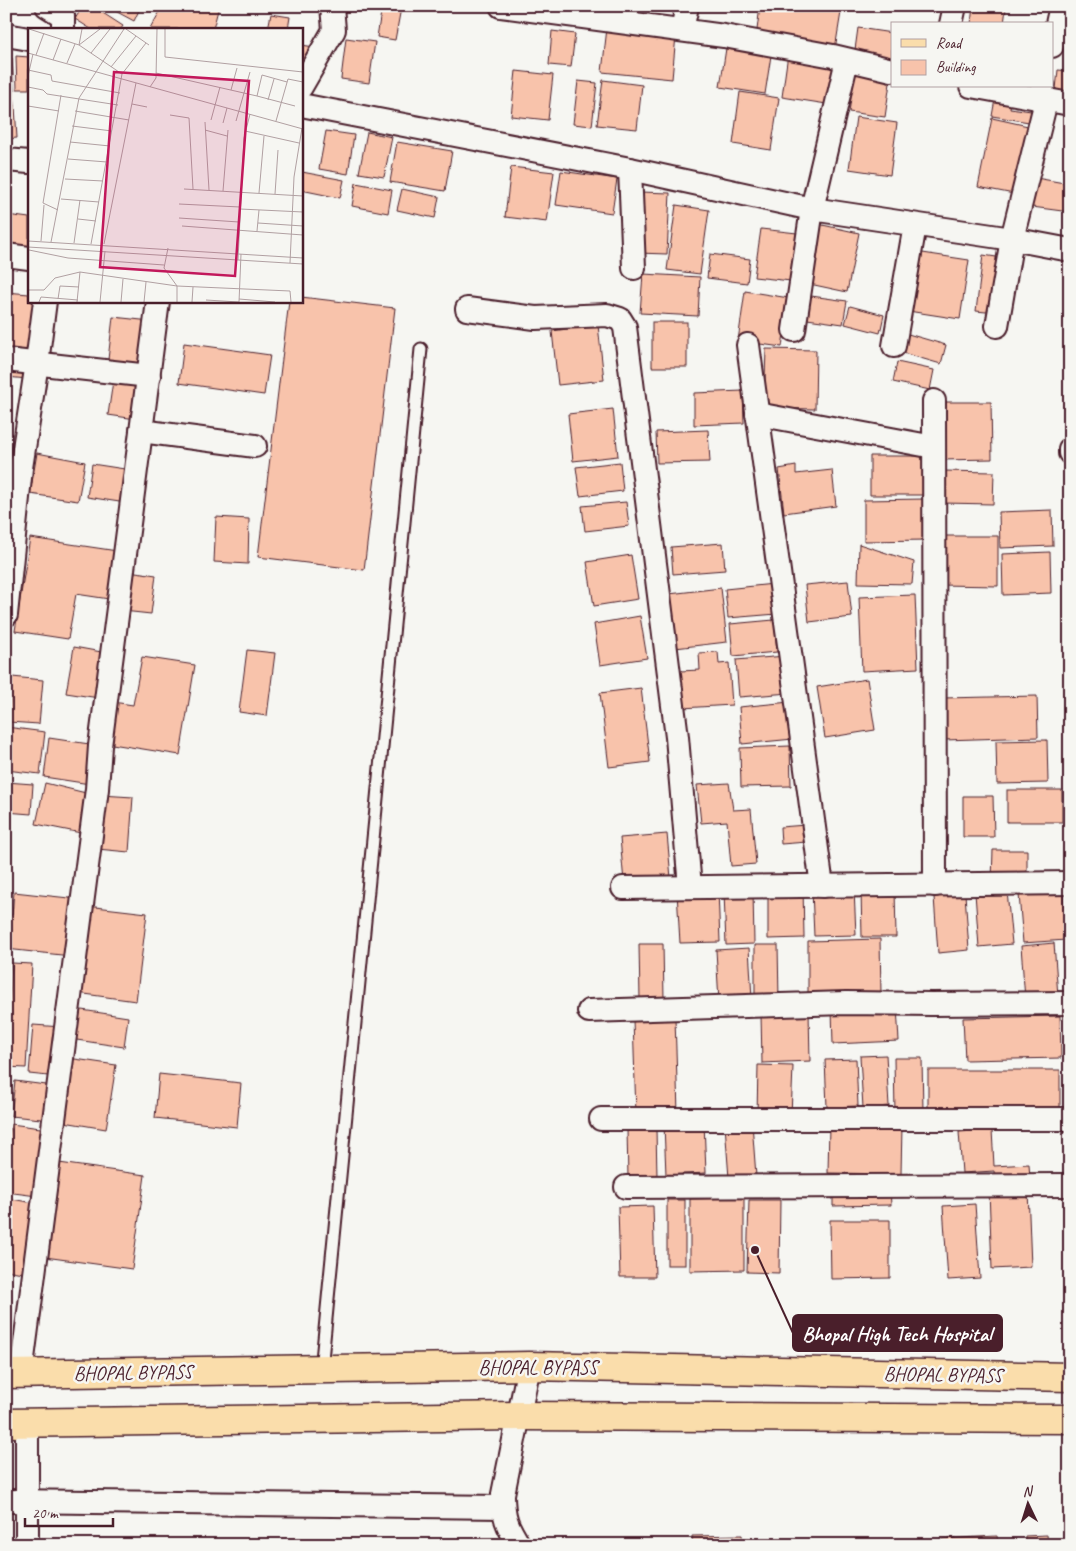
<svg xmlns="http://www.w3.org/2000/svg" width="1076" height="1551" viewBox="0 0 1076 1551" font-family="Caveat,sans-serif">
<rect width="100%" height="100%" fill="#f6f6f2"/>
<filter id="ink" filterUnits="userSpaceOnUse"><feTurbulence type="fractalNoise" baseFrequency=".02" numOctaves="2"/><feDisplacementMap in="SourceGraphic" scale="10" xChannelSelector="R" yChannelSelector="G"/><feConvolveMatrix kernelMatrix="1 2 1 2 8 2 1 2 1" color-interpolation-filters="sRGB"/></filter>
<g filter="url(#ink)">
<g fill="#f8c3ab" stroke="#4a1f2b">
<polygon points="83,6 92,6 123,26 121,29 91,29 75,19"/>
<polygon points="106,6 141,6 134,21"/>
<polygon points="163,6 219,6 213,29 150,29"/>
<polygon points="303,6 323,6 322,11 302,9"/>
<polygon points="382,6 401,8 395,40 377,37"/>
<polygon points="760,6 842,6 835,49 756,38"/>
<polygon points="973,6 1006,8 1004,24 971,24"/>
<polygon points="1066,6 1070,6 1070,44 1065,44"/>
<polygon points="271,14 290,17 288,29 268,29"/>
<polygon points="607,28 676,35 672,79 602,72"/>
<polygon points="858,28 892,33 892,62 854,57"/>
<polygon points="552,31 575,34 571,67 549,65"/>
<polygon points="346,38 375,42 369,83 341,79"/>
<polygon points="727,42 772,49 765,94 720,87"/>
<polygon points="301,45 315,47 312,65 301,64"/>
<polygon points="788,54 839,62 833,105 782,97"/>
<polygon points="16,56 29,57 29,89 17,89"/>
<polygon points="6,58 12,58 17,138 6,139"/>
<polygon points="1058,70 1070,71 1070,99 1055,98"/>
<polygon points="516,71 553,75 548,120 511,116"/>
<polygon points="855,71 891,76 885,117 849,112"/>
<polygon points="603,80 642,85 637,129 597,125"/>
<polygon points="578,81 597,83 592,126 573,124"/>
<polygon points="740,92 779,98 771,150 733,144"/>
<polygon points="996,94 1012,97 1010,108 1031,111 1029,122 992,116"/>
<polygon points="856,117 897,123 890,175 849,169"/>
<polygon points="992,118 1028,126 1014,194 978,187"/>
<polygon points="326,131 354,135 348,174 319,169"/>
<polygon points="367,132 392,137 384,177 359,173"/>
<polygon points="397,142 452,151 445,191 390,182"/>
<polygon points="511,167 554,172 547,222 505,217"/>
<polygon points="561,171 617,179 612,213 556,205"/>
<polygon points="302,172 344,180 340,198 301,190"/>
<polygon points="1036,178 1070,184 1070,212 1032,207"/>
<polygon points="356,183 392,190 388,213 352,206"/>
<polygon points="402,189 439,197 435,218 397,210"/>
<polygon points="640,192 670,193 667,254 637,253"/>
<polygon points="676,205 709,210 700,274 667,270"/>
<polygon points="7,215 29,218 29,252 6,250"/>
<polygon points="818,224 859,233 847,292 805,283"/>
<polygon points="761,229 797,233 791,281 754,277"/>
<polygon points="916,252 969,260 960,319 908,311"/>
<polygon points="710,254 750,259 747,283 707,278"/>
<polygon points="983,255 1003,258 996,313 976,311"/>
<polygon points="643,274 700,277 698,316 640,313"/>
<polygon points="745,291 789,298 782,347 738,341"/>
<polygon points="6,292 29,294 29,301 39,301 34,351 6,348"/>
<polygon points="804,295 847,301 843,324 800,318"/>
<polygon points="301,297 395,308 364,570 258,557 289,301 301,301"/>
<polygon points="850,306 884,315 880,333 845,324"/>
<polygon points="113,317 151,321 146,372 107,368"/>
<rect x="652" y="322" width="35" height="45"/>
<polygon points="598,325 604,380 558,385 552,331"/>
<polygon points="901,332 946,345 941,364 896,351"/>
<polygon points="184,343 270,355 264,395 179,383"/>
<polygon points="766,349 816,350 815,409 764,408"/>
<polygon points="897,362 934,370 930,390 893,382"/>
<polygon points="6,365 29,367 28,379 6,377"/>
<polygon points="114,374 142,378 136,419 108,415"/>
<polygon points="743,391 744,423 694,425 694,393"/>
<polygon points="940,402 991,402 992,459 941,460"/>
<polygon points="613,409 618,456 573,461 568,414"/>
<polygon points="708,430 710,462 657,463 656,432"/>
<polygon points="37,453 85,462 78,501 30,494"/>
<polygon points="870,456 926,456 927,495 870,495"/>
<polygon points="620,462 623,491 580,496 576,467"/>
<polygon points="92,464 131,470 126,503 87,497"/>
<polygon points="796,466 796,474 832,470 836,506 784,513 779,469"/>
<polygon points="943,471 994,472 993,504 942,503"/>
<polygon points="925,499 926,540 864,541 864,500"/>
<polygon points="626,502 629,526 585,531 582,506"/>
<polygon points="1052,510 1053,546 1000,548 999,512"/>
<polygon points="216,517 249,519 248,564 214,562"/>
<polygon points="940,536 998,536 998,586 940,585"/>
<polygon points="30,538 124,552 116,600 76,594 68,639 15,631"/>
<polygon points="723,543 725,570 673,574 671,547"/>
<polygon points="859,544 914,562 912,584 858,583"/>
<polygon points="1050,552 1051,593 1003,595 1002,554"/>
<polygon points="631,555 638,599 594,606 587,562"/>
<polygon points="129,571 156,575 151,614 123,611"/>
<polygon points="848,581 852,617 809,622 805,585"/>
<polygon points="774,584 777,614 728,618 725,589"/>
<polygon points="721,588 727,642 675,648 669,594"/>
<polygon points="915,595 918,668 862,671 859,597"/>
<polygon points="640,616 647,658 600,665 594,624"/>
<polygon points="774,620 777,652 733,656 730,624"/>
<polygon points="74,647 107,653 99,698 66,693"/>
<polygon points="247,650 275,653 267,716 239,712"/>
<polygon points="718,652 719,664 729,663 732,705 682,708 680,671 700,670 699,653"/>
<polygon points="786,656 789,693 739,697 736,660"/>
<polygon points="142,657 195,665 180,755 106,743 113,702 133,705"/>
<polygon points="12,677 43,680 39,724 8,722"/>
<polygon points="867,679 875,730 825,738 817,687"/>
<polygon points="641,688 650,762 609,767 600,693"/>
<polygon points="1037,696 1038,737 944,740 943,698"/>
<polygon points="790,702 793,739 742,744 739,707"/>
<polygon points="6,727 45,732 40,774 6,770"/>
<polygon points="49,738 96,745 90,784 44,777"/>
<polygon points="1047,740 1048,783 997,784 996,741"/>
<polygon points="790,746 791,786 741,787 740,748"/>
<polygon points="6,782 33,784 31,814 6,812"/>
<polygon points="45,783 90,794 81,833 36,824"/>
<polygon points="729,783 733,810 751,809 756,864 731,866 727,821 701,823 697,785"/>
<rect x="1007" y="790" width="55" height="32"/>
<polygon points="101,795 133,797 129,852 97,849"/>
<polygon points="963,796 993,796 994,837 963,837"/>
<polygon points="806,825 807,842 781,844 780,827"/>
<polygon points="667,834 671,878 624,882 620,838"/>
<polygon points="993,850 1027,850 1027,881 992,881"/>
<polygon points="803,887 804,938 768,939 768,888"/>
<polygon points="854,889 856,935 814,936 812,890"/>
<polygon points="895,889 896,937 862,937 861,890"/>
<polygon points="718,890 720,942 680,943 677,892"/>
<polygon points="1063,890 1066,940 1023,943 1019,894"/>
<polygon points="753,891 754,944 726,945 724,892"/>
<polygon points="1007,891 1012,944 979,947 975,893"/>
<polygon points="14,892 78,899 71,956 6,949 6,915 12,915"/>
<polygon points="965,894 969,950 938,953 934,897"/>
<polygon points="87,906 147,913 136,1001 77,993"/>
<polygon points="880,939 881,994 808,996 808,941"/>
<polygon points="1054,943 1058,996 1025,999 1021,946"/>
<polygon points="639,944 663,944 664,1000 640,1000"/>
<polygon points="755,945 778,945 779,1000 755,1001"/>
<polygon points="749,948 752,999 719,1001 716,950"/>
<polygon points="6,953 11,953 7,1007 6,1007"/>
<polygon points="12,963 32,964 26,1068 6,1067"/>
<polygon points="897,1007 899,1041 833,1044 832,1009"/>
<polygon points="75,1009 128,1017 124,1047 70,1039"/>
<polygon points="809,1012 810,1061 762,1063 761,1014"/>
<polygon points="1060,1016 1061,1058 965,1060 963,1018"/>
<polygon points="675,1018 678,1113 636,1115 633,1019"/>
<polygon points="33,1025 62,1027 58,1077 29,1074"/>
<polygon points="886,1055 889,1106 863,1108 860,1056"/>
<polygon points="68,1058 116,1065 106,1129 58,1121"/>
<polygon points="894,1058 922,1058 923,1112 895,1113"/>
<polygon points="856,1059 858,1106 827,1107 825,1060"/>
<polygon points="758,1065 793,1066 791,1116 757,1116"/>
<polygon points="928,1070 1060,1070 1060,1113 928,1114"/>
<polygon points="159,1074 241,1083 237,1127 155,1118"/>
<polygon points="15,1081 54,1086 51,1120 11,1116"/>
<polygon points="704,1122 706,1173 666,1175 664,1124"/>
<polygon points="752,1123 756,1176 729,1178 725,1125"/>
<polygon points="11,1124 48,1129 37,1196 6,1192 6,1156"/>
<polygon points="829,1125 902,1126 901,1174 828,1173"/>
<polygon points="627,1129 656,1129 657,1177 628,1178"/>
<polygon points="992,1130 994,1166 1029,1164 1030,1179 995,1182 994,1171 962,1173 959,1132"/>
<polygon points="59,1163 145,1175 132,1269 45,1257"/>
<polygon points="833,1189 890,1189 891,1205 833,1206"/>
<polygon points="1028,1190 1031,1267 992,1269 989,1191"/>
<polygon points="6,1198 39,1204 28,1274 6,1270"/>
<polygon points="744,1198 744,1270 690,1271 690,1199"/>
<rect x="667" y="1200" width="18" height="65"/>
<polygon points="749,1200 780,1200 779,1273 747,1272"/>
<polygon points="975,1204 980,1278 948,1280 943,1206"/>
<polygon points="653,1206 655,1277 620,1277 618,1207"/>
<polygon points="830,1220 890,1220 890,1278 831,1279"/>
<polygon points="742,1535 743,1545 693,1545 692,1536"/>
<polygon points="1047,1535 1048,1545 1025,1545 1025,1536"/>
<polygon points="997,1536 998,1545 942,1545 942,1539"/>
<polygon points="929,1541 929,1545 911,1545 910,1542"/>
</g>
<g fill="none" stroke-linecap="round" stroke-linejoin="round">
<g stroke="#4a1f2b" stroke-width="15">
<polyline id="lane" points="321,1370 421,349"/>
</g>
<g stroke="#4a1f2b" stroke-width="26">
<g id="street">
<polyline points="47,6 63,16 63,29"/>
<polyline points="501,6 724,36 833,56 892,70"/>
<polyline points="951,24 955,6"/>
<polyline points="682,30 687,6"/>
<polyline points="6,35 29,39"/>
<polyline points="1052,46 1061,6"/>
<polyline points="971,86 1070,104"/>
<polyline points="301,87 334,30 332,6"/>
<polyline points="301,105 630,169 812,209 1012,239 1070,250"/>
<polyline points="6,160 29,162"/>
<polyline points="630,169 634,268"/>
<polyline points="6,255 29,258"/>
<polyline points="467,309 535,318 607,315 620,319 625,327 677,737 690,887"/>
<polyline points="997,326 1012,239 1044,109 1041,99 1043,86"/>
<polyline points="794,330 812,209 847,60"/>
<polyline points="748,345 822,886"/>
<polyline points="894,346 915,225"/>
<polyline points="6,360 149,376"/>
<polyline points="934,401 935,885"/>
<polyline points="757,414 934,447"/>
<polyline points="141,431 255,446"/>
<polyline points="1070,449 1070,453"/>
<polyline points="6,615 21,468 37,363 45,301"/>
<polyline points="623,888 1070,883"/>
<polyline points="589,1011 846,1003 932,1004 1070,1003"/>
<polyline points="601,1119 1070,1119"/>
<polyline points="626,1187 1070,1185"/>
<polyline points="21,1374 97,789 100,746 158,301"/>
<polyline points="6,1501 503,1507"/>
<polyline points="27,1545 27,1423"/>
<path d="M519 1545C507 1526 503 1517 503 1494L529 1366"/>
</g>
</g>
<g stroke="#4a1f2b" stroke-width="31">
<g id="primary">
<polyline points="6,1374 529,1366 1070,1377"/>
<polyline points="6,1423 519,1416 1070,1419"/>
</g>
</g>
<use href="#lane" stroke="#f6f6f2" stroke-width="11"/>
<use href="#street" stroke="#f6f6f2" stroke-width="22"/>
<use href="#primary" stroke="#faddab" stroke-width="28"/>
</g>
</g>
<g text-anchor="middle" stroke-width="5" stroke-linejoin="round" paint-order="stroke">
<g font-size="20" fill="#4a1f2b" stroke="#f6f6f2">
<text x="538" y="1374">BHOPAL BYPASS</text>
<text transform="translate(133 1372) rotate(-1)" y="7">BHOPAL BYPASS</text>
<text transform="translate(943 1374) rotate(1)" y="7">BHOPAL BYPASS</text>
</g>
</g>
<g transform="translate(28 28)">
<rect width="275" height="275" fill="#f6f6f2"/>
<path fill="none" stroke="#b1a0a2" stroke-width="1" d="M1 1 51 17 94 46 63 216M98 1 121 17M137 1V29L275 44M51 17 72 1M51 17 54 1M0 25 275 101M63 25 82 1M8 27 16 5M25 32 33 11M39 35 47 16M83 39 108 8M0 42 23 47 24 53 92 65M128 45 229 68 234 47 259 54M94 46 118 15M0 48 5 26M0 59 15 62 19 66 90 77M122 59 128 50 129 1M203 62 209 40M229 68 267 78M240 72 246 51M104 76 119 79M0 78 31 83M47 83 101 92M142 87 161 90 165 161M183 92 192 59M208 93 222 44M248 93 260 51 275 54M177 94 181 162M195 95 199 80M44 98 84 103M177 102 199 108M217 103 271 115M42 114 82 118M40 131 79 134M37 151 75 153M156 161 275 168M195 163 200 102M231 165 236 108M247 166 250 122M33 171 71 174M151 176 212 179M212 181 275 184M30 182 15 175 33 67M151 190 211 194M50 191 68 193M230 195 275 198M154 198 275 207M229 203 231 182M0 213 275 230M13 213 16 177M23 214 51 70 96 1M46 215 52 172M76 216 108 55M0 219 275 236M140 220 136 240 149 258V274M1 222 40 230 136 237M210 232 216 110 222 86M262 235 266 149 274 100M0 262H16L27 250 52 244 149 258 262 263 263 274M30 271 32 258 51 259M211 271 247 274M178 272 211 274 213 226M11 274 13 269 50 272M49 274 52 244M72 274 77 223M93 274 95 251M116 274 118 254M164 274 165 259"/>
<path fill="#c2185b" fill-opacity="0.15" stroke="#c2185b" stroke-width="2.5" d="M86 44 221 53 207 248 72 239Z"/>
<rect width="275" height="275" fill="none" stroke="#4a1f2b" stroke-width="2.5"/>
</g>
<path fill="none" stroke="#4a1f2b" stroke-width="2" d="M755 1250L793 1333"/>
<circle fill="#4a1f2b" stroke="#f6f6f2" stroke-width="2" cx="755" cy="1250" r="5"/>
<rect fill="#4a1f2b" stroke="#4a1f2b" stroke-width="2" x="793" y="1315" width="209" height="36" rx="5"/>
<g font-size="21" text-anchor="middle" font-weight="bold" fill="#fff">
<text x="897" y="1341">Bhopal High Tech Hospital</text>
</g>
<rect width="1076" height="1551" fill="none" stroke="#f6f6f2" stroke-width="25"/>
<rect x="12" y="12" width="1051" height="1526" fill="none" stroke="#4a1f2b" stroke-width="2" filter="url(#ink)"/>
<rect x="891" y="22" width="162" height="65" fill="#f6f6f2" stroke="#b1a0a2"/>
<rect x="901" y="39" width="25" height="8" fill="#faddab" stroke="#b1a0a2"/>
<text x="936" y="48" font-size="15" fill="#4a1f2b">Road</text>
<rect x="901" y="60" width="25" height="15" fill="#f8c3ab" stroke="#b1a0a2"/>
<text x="936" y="72" font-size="15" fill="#4a1f2b">Building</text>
<g transform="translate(1028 1504) rotate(356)" stroke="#f6f6f2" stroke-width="4" paint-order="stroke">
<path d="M0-4L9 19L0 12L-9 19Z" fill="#4a1f2b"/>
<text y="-8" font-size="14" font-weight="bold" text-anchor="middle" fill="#4a1f2b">N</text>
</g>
<path d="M25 1518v8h88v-8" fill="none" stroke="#4a1f2b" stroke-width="2.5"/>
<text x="32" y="1518" font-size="15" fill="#4a1f2b" stroke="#f6f6f2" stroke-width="4" paint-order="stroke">20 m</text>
</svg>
